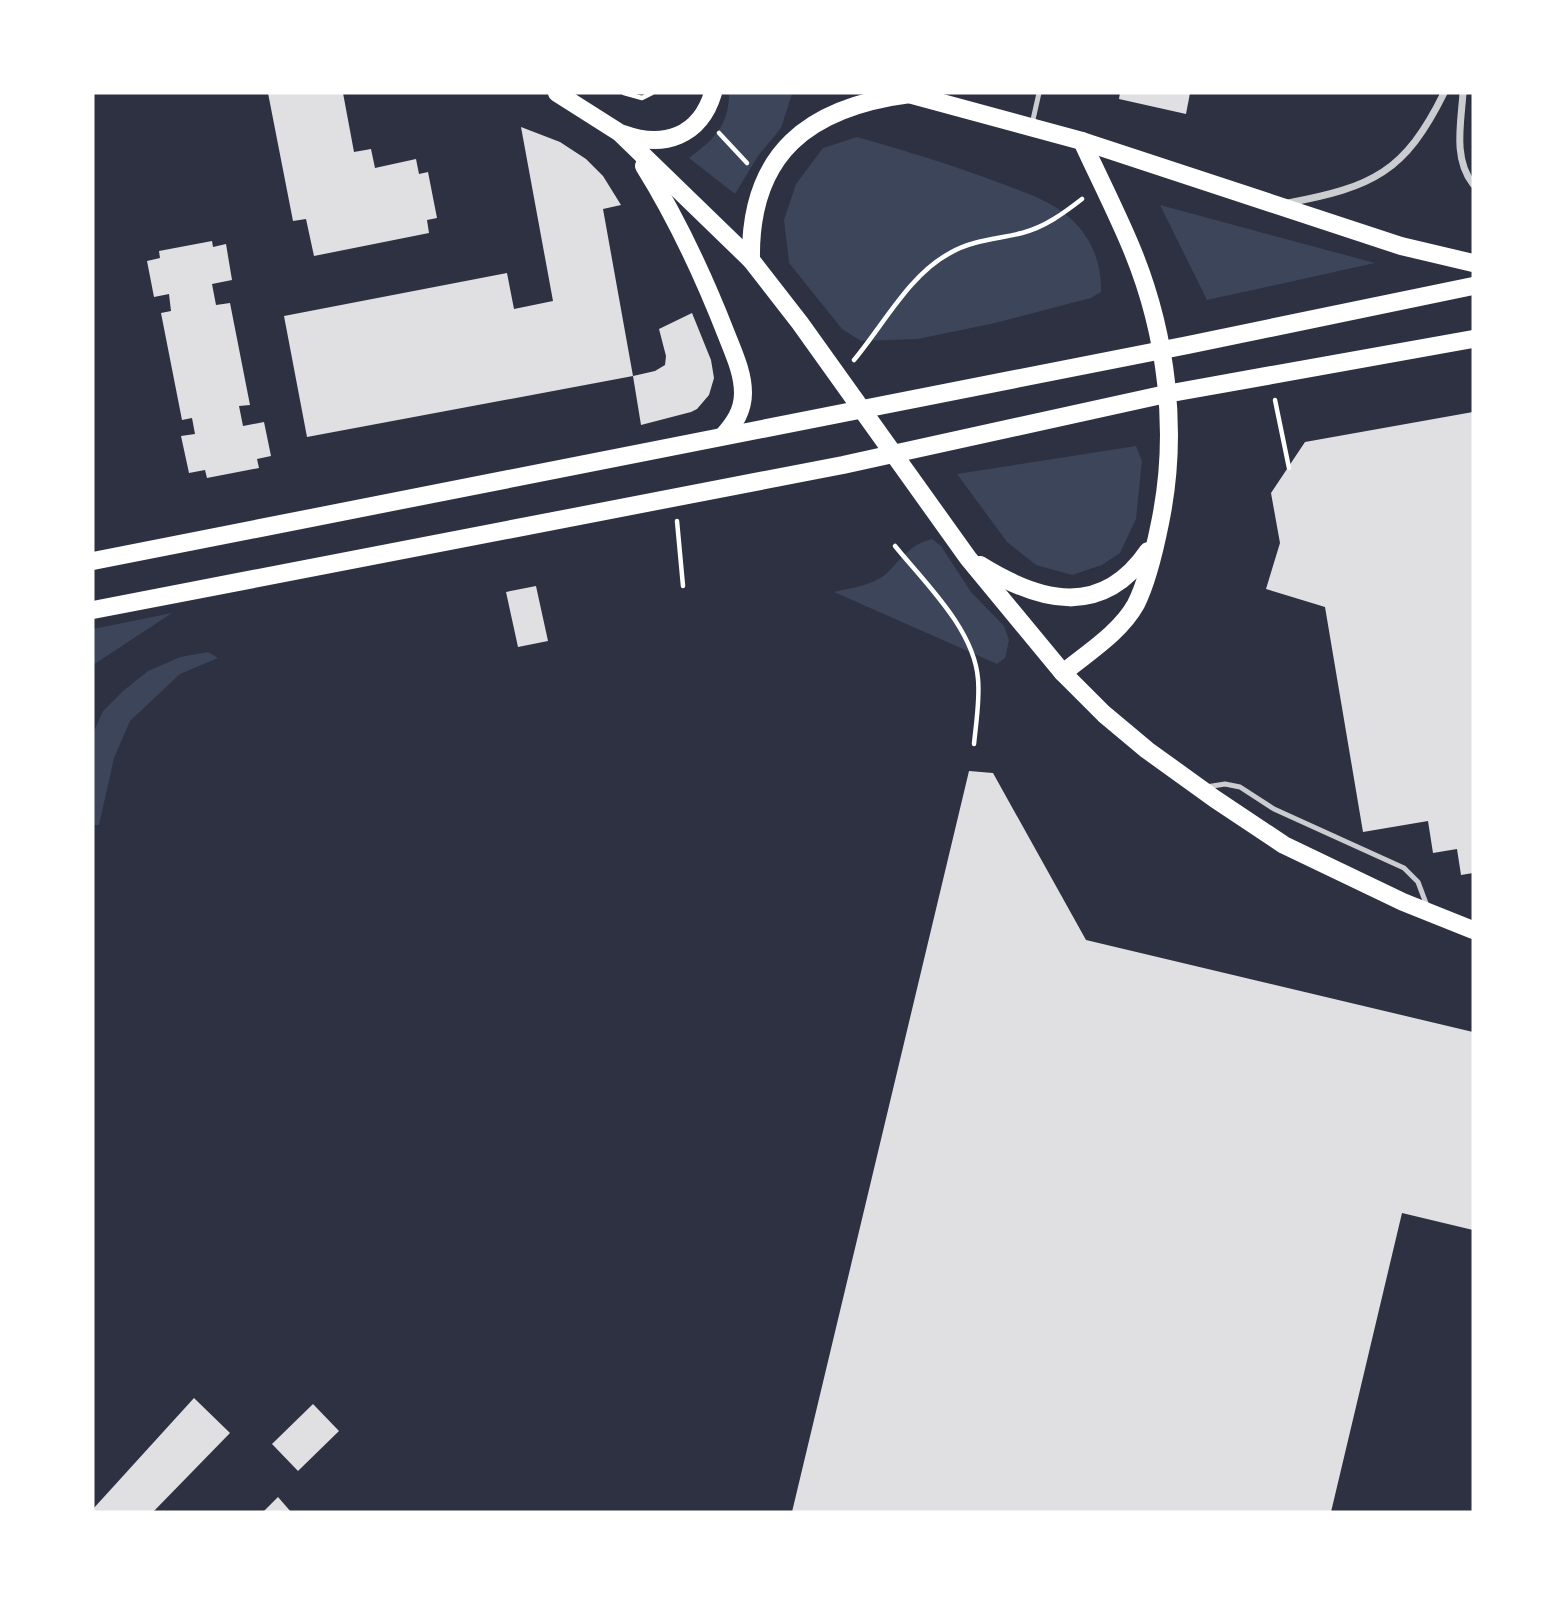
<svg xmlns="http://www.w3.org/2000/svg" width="1566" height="1605" viewBox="0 0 1566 1605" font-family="'Fira Sans Condensed',sans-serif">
<rect width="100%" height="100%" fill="#2d3142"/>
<g fill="#3c4559">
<path d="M729 93 792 94 781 128 758 156 735 194 689 158C714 139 729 126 729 93Z"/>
<path d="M857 137C906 151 953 165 1000 183 1021 191 1046 199 1064 213 1089 232 1102 260 1101 292L1091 298 995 323 918 339 861 341 842 329 789 263 784 220 796 184 823 148Z"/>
<polygon points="1160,205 1375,263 1207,300"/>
<polygon points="1136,446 1142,461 1136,519 1120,553 1102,565 1072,575 1036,565 1007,542 957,474"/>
<path d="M932 539 941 546 971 592 1004 626 1009 640 1005 658 997 664 834 592C851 588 874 585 887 573 902 558 911 544 932 539Z"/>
<polygon points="172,613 93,665 93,629"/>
<polygon points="208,652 218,658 180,674 130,721 114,758 99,825 93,825 93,733 103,711 123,691 148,671 180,657"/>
</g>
<g fill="#e0e0e3">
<polygon points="268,93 343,93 354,152 371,149 375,168 416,159 419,174 428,172 437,218 427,220 429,233 314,256 306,219 293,221"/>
<polygon points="1120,93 1190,93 1186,114 1119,99"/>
<polygon points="521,127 560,142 586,159 603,176 621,205 603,209 633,376 307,437 284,316 507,273 514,309 553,301"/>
<polygon points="212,241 213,247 226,244 232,280 212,284 216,305 230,303 250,405 239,406 243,426 264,422 271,456 257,459 259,468 207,478 205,470 189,473 181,436 195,434 192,418 182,420 161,313 171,311 169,294 154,297 147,261 160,258 159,251"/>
<polygon points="692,313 711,360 714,378 709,395 697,409 691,412 641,425 633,376 655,371 665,365 666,356 659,329"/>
<polygon points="1473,412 1473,873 1461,875 1457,849 1433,853 1428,821 1363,832 1325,607 1266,589 1280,543 1271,493 1305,442"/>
<polygon points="536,586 548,641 518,647 506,592"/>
<polygon points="969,771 993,773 1086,940 1473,1032 1473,1230 1402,1213 1331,1512 792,1512"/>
<polygon points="194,1398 230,1433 153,1512 93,1512 93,1509"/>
<polygon points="313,1404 339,1431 298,1471 272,1444"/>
<polygon points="278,1497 291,1512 263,1512"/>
</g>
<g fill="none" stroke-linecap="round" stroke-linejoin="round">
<g stroke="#fff" stroke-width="4.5">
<polyline points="624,93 642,98 652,93"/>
<polyline points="719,133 747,163"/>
<path d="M854 360C884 324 909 275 950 253 972 240 998 239 1022 233 1045 227 1064 213 1082 199"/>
<polyline points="1275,400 1289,468"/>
<polyline points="677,521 683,586"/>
<path d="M895 546C925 583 974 629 978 679 980 700 976 723 974 744"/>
</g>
<g stroke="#caccd0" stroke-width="5">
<polyline points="1032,124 1039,93"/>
<polyline points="1206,787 1225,784 1240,787 1274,809 1404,868 1418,882 1427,906"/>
</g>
<g stroke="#caccd0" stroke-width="7">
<path d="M1463 93C1461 123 1453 159 1473 184"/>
<path d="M1288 203C1373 187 1405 172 1444 93"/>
</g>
<g stroke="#fff" stroke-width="18">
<polyline points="557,93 620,133 751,260 800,323 968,558 1063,673 1104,714 1147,750 1215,799 1284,845 1403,902 1473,930"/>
<polyline points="905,93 1082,141 1401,246 1473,263"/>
<path d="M623 134C664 149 700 136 713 93"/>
<path d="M644 166C677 219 704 277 727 336 734 354 743 373 743 393 743 411 734 424 723 436"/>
<path d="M751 260C749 153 809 107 910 94"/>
<polyline points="93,561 1188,345 1473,286"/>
<path d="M980 565C1041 603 1102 618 1148 551"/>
<polyline points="93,610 843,465 1166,394 1473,339"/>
<path d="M1063 673C1087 653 1120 633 1136 604 1147 582 1155 548 1160 523 1179 432 1167 333 1131 247 1116 211 1098 176 1082 141"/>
</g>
</g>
<rect width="1566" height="1605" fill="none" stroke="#ffffff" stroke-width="189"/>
</svg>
